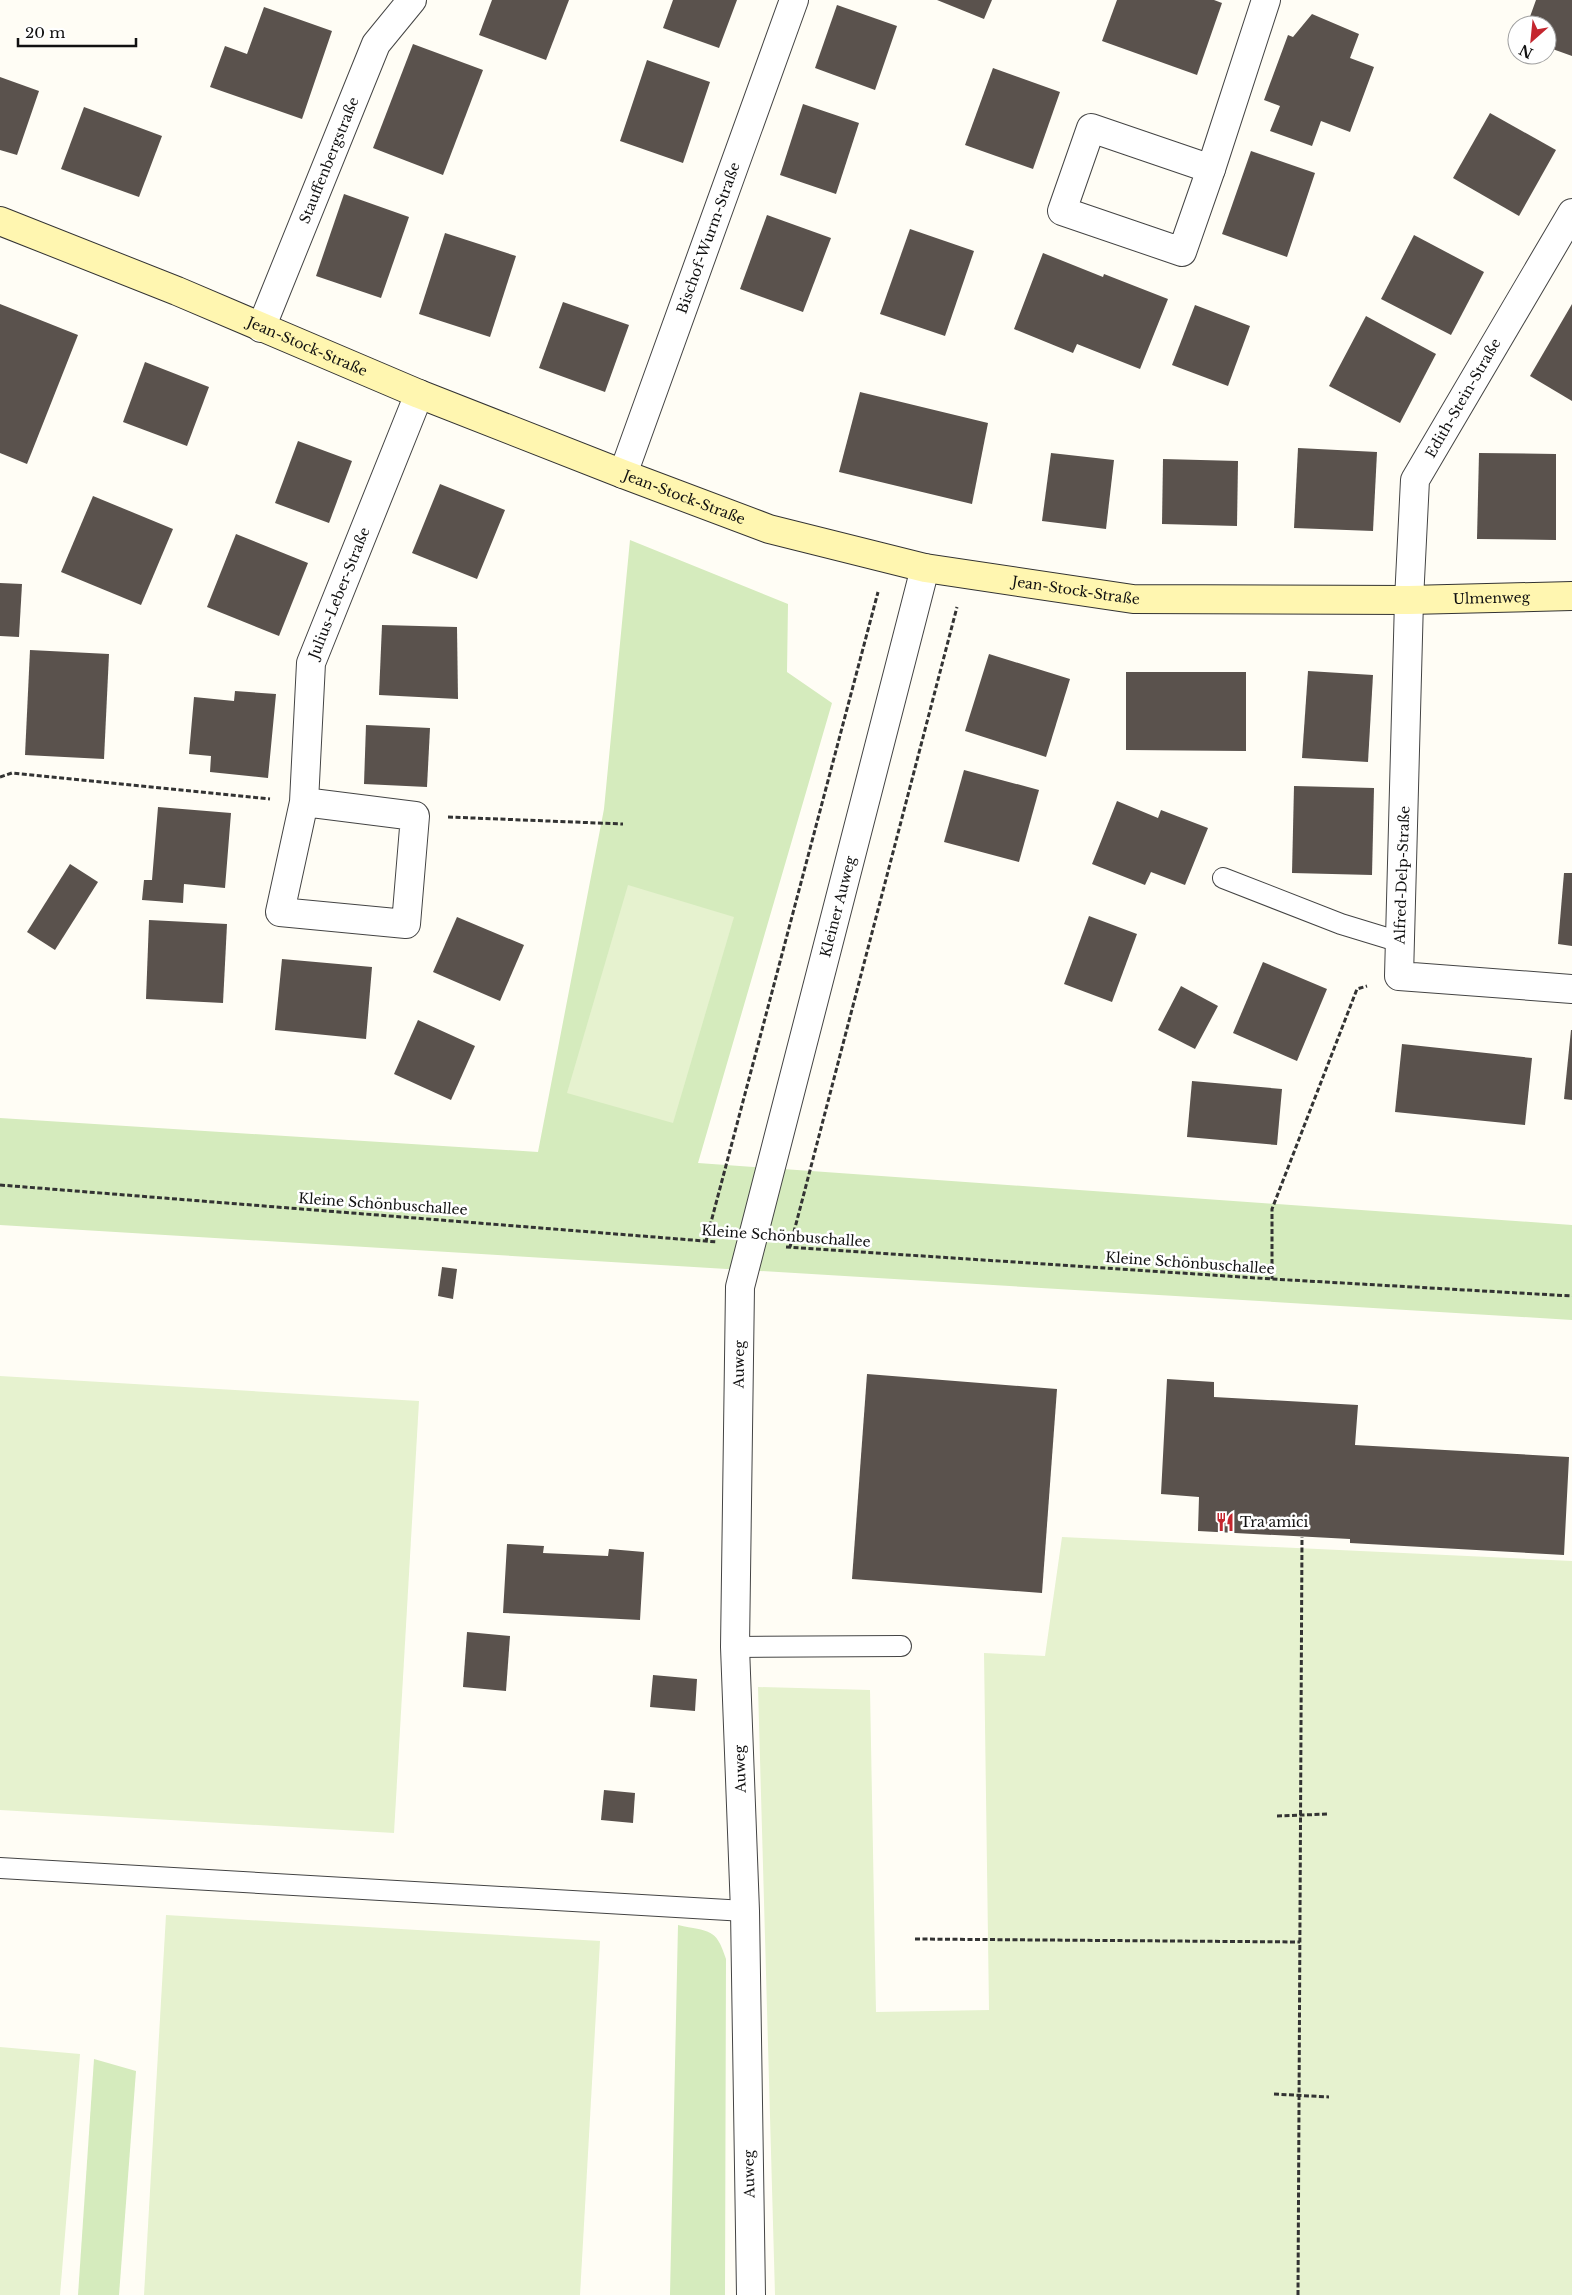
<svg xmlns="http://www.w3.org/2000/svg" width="1572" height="2295" viewBox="0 0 1572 2295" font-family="'Libre Baskerville',serif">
<rect width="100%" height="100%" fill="#fffdf5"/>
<g fill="#d5ebbd">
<polygon points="630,540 788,604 787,672 832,703 698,1163 1572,1225 1572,1320 0,1225 0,1118 538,1152 604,809"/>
<path d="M678 1925C709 1932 716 1927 726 1959L725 2295H670Z"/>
<polygon points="94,2059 136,2071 119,2295 78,2295"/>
</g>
<g fill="#e6f2cf">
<polygon points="628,885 734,917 673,1123 567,1093"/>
<polygon points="0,1376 419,1401 394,1833 0,1810"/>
<polygon points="1062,1537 1572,1561 1572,2295 775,2295 758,1687 870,1690 876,2012 989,2010 984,1653 1045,1656"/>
<polygon points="166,1915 600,1941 580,2295 144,2295"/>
<polygon points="0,2047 80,2054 60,2295 0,2295"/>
</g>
<g fill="#5a524d">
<polygon points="492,0 569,0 546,60 479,35"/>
<polygon points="673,0 737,0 719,48 663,28"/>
<polygon points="937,0 992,0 984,19"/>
<polygon points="1117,0 1214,0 1222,3 1197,75 1102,41"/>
<polygon points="1536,0 1572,0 1572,56 1547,47 1547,25 1527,25"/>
<polygon points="837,5 897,26 875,90 815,68"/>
<polygon points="264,7 332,31 302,119 210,87 225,46 247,54"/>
<polygon points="1312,14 1359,34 1350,58 1374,67 1350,132 1321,121 1312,146 1270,131 1280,106 1264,100 1288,35 1293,37"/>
<polygon points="413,44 483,70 443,175 373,148"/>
<polygon points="647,60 710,82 683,163 620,141"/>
<polygon points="993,68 1060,92 1033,169 965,145"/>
<polygon points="0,77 39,91 17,155 0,150"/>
<polygon points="803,104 859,123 836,194 780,175"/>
<polygon points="84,107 162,136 139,197 61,169"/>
<polygon points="1490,113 1556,150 1519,216 1453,178"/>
<polygon points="1251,151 1315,173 1287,257 1222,234"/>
<polygon points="344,194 409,217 381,298 316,276"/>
<polygon points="767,215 831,238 803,312 740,289"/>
<polygon points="910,229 974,251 945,336 880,314"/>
<polygon points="445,233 516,256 490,337 419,314"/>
<polygon points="1414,235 1484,272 1451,335 1381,299"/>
<polygon points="1043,253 1103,277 1104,274 1168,299 1140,369 1077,344 1073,353 1014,329"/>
<polygon points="563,302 629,325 605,392 539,368"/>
<polygon points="0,304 78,335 27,464 0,453"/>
<polygon points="1572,304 1572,401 1530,376"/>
<polygon points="1195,305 1250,326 1228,386 1172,365"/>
<polygon points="1366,316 1436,354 1400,423 1329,386"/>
<polygon points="145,362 209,387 187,446 123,422"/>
<polygon points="860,392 988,423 972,504 839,472"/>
<polygon points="298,441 352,461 329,523 275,503"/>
<polygon points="1298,448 1377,452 1373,531 1294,528"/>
<polygon points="1051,453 1114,460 1106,529 1042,521"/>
<polygon points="1479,453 1556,454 1556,540 1477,539"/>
<polygon points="1163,459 1238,461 1237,526 1162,524"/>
<polygon points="440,484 505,510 477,579 412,553"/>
<polygon points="93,496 173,529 141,605 61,572"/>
<polygon points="236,534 308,563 279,636 207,607"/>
<polygon points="0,583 22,584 19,637 0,636"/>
<polygon points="382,625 457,627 458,699 379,695"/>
<polygon points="30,650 109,654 104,759 25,755"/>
<polygon points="989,654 1070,679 1046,757 965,731"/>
<polygon points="1308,671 1373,675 1368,762 1302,758"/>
<polygon points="1126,672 1246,672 1246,751 1126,750"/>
<polygon points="235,691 276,694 268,778 210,772 211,756 189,754 194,697 234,701"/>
<polygon points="366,725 430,728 427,787 364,784"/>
<polygon points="964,770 1039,790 1019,862 944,842"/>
<polygon points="1294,786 1374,788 1372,875 1292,873"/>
<polygon points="1117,801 1158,818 1161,810 1208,828 1185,885 1151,872 1145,885 1092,864"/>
<polygon points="158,807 231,813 225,888 184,884 183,903 142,900 144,880 152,880"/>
<polygon points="70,864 98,882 55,950 27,932"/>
<polygon points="1564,873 1572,873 1572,946 1558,944"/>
<polygon points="1089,916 1137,934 1112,1002 1064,984"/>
<polygon points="457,917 524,945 500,1001 433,972"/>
<polygon points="149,920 227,924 223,1003 146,999"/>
<polygon points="282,959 372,967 366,1039 275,1030"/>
<polygon points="1263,962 1327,989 1297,1061 1233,1033"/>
<polygon points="1181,986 1218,1006 1195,1049 1158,1030"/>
<polygon points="418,1020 475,1046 451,1100 394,1074"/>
<polygon points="1571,1030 1572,1030 1572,1100 1564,1099"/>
<polygon points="1402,1044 1532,1058 1525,1125 1395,1112"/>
<polygon points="1192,1081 1282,1089 1277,1145 1187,1137"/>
<polygon points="442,1267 457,1269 453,1299 438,1296"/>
<polygon points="867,1374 1057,1389 1042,1593 852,1579"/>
<polygon points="1167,1379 1214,1382 1214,1397 1358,1405 1355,1445 1569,1457 1564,1555 1350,1543 1350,1539 1198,1531 1199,1497 1161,1494"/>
<polygon points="507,1544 544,1546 543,1553 608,1556 609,1549 644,1552 640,1620 503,1613"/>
<polygon points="467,1632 510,1636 506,1691 463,1687"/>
<polygon points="653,1675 697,1679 695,1711 650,1707"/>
<polygon points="604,1790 635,1793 633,1823 601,1820"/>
</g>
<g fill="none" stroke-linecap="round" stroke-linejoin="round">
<g stroke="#444" stroke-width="22">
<g id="lane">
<polyline points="1223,878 1341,924 1400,942"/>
<polyline points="735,1647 901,1646"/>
<polyline points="0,1868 745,1911"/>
</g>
</g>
<g stroke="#444" stroke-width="30">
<g id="street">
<polygon points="1091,128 1211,169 1182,252 1062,211"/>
<polyline points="1211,169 1266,0"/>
<polyline points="1572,213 1415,480 1409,600 1399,976 1572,989"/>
<path id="s1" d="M261 328 376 44 412 0"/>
<path id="s2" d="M623 474 794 0"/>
<path id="s3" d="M304 802 415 816 406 924 280 912 304 802 311 663 419 394"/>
<path id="s4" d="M751 2295 745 1911 735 1647 740 1287 925 568"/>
</g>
</g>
<g stroke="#333" stroke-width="30">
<g id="secondary">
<path id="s5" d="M0 221 177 291 419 394 623 474 769 529 925 568 1133 599 1409 600 1572 596"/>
</g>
</g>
<g stroke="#333" stroke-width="3" stroke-dasharray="5 2.5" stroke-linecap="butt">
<polyline points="0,777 12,773 270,799"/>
<polyline points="448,817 623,824"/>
<polyline points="0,1185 717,1242"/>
<polyline points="706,1241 878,592"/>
<polyline points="786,1247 1272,1279 1572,1296"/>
<polyline points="790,1247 957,607"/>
<polyline points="1272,1279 1272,1209 1357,989 1367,986"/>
<polyline points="1277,1816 1328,1814"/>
<polyline points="915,1939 1300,1942"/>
<polyline points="1274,2094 1329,2097"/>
<polyline points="1298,2295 1302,1537"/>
</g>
<use href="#lane" stroke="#fff" stroke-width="20"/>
<use href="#street" stroke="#fff" stroke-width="28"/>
<use href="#secondary" stroke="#fff6b0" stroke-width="28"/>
</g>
<defs>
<g id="restaurant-bare" transform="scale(1.5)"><path d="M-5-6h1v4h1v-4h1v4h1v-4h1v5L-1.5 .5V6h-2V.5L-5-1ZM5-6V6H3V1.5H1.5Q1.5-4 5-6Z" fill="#c4262e" stroke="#fff" stroke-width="2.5" paint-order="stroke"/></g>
</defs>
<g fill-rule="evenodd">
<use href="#restaurant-bare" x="1225" y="1522"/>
</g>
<g text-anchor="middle" stroke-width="5" stroke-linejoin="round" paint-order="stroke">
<g font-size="14" fill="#111" stroke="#fff">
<text dy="5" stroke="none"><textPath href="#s1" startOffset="181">Stauffenbergstraße</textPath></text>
<text dy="5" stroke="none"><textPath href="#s2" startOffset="251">Bischof-Wurm-Straße</textPath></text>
<text dy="5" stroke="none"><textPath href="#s5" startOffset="332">Jean-Stock-Straße</textPath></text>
<text transform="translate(1463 398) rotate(-60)" y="5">Edith-Stein-Straße</text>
<text dy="5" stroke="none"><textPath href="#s5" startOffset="738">Jean-Stock-Straße</textPath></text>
<text dy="5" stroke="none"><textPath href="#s5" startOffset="1142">Jean-Stock-Straße</textPath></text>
<text dy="5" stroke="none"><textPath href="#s3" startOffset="674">Julius-Leber-Straße</textPath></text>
<text dy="5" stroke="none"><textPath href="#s5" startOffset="1558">Ulmenweg</textPath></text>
<text transform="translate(1402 875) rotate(-88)" y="5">Alfred-Delp-Straße</text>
<text dy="5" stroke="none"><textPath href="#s4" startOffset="1401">Kleiner Auweg</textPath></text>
<text transform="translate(383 1204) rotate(4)" y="5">Kleine Schönbuschallee</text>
<text transform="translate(786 1236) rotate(4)" y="5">Kleine Schönbuschallee</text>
<text transform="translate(1190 1263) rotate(4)" y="5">Kleine Schönbuschallee</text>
<text dy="5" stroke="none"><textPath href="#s4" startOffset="931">Auweg</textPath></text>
<text transform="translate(740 1769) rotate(-92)" y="5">Auweg</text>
<text transform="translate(749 2174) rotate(-91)" y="5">Auweg</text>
</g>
<g font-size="14" fill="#111" stroke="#fff" text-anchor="start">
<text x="1240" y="1527">Tra amici</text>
</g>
</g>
<g transform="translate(1532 40) rotate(207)"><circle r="24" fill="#ffffff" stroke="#a0a0a0"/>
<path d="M0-4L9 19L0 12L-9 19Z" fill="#c4262e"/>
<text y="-8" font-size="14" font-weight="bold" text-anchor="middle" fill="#111111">N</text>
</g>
<path d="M18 38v8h118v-8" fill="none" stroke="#111111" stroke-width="2.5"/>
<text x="25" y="38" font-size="15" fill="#111111" stroke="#ffffff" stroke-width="4" paint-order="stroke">20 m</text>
</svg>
